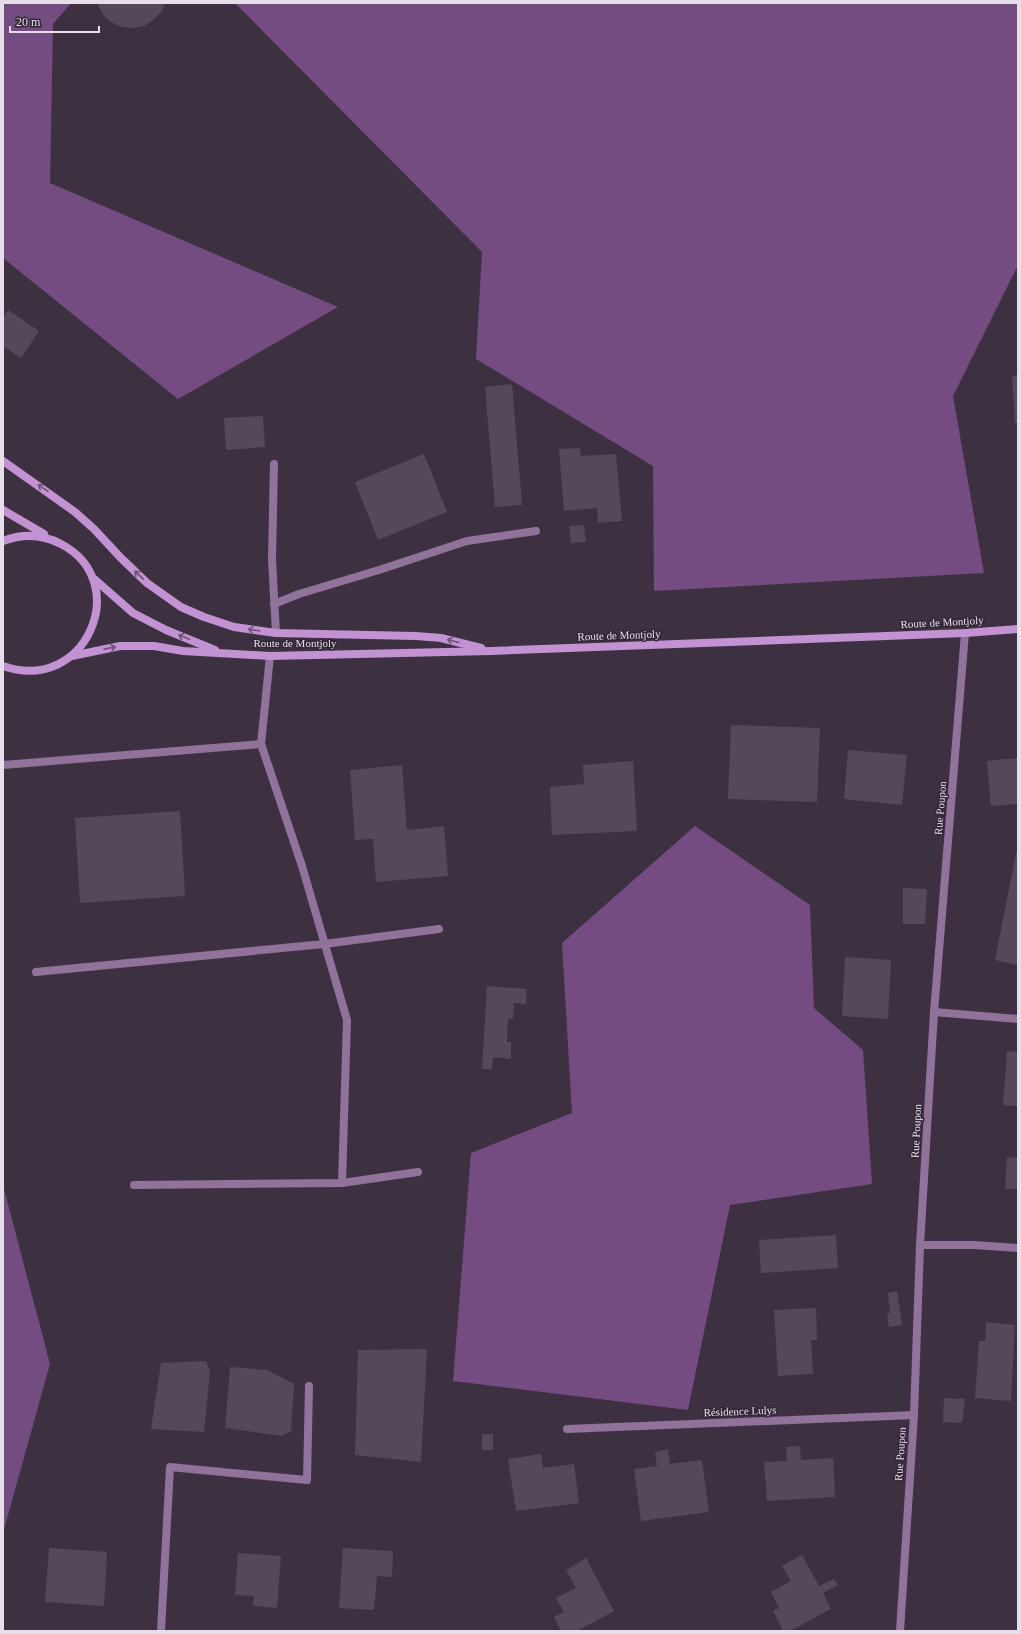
<svg xmlns="http://www.w3.org/2000/svg" width="1021" height="1634" viewBox="0 0 1021 1634" font-family="'Times New Roman',serif">
<rect width="100%" height="100%" fill="#3d3141"/>
<polygon fill="#734c81" points="3,1185 50,1364 3,1533"/>
<g fill="#744c81">
<polygon points="3,3 71,3 53,24 50,183 338,307 178,399 3,258"/>
<polygon points="235,3 1018,3 1018,265 953,396 984,573 654,591 653,466 476,359 482,252"/>
<polygon points="695,826 810,905 814,1008 863,1050 872,1184 730,1205 688,1410 453,1381 471,1153 572,1113 562,943"/>
</g>
<g fill="#55485a">
<polygon points="97,3 165,3 161,12 153,20 144,26 133,28 122,27 111,22 103,15"/>
<polygon points="8,310 39,331 21,358 3,346 3,317"/>
<polygon points="1018,375 1018,423 1015,423 1012,376"/>
<polygon points="512,384 522,505 495,507 485,387"/>
<polygon points="263,416 265,447 226,450 224,418"/>
<polygon points="580,448 581,456 616,454 622,521 598,523 597,508 564,511 559,449"/>
<polygon points="424,454 447,512 378,540 355,482"/>
<polygon points="584,525 586,542 571,543 569,526"/>
<polygon points="731,725 820,728 817,802 728,799"/>
<polygon points="848,750 907,755 902,805 844,799"/>
<polygon points="1018,758 1018,804 991,806 987,761"/>
<polygon points="633,761 637,831 552,835 550,787 584,784 583,765"/>
<polygon points="402,765 407,830 444,826 448,876 376,882 373,839 355,840 350,770"/>
<polygon points="180,811 185,896 80,903 75,818"/>
<polygon points="1017,849 1018,849 1018,965 995,960"/>
<polygon points="903,888 927,889 925,924 903,924"/>
<polygon points="845,957 891,960 888,1019 842,1016"/>
<polygon points="487,986 527,989 526,1004 514,1003 513,1019 508,1019 507,1042 511,1042 511,1059 493,1057 492,1069 482,1069"/>
<polygon points="1007,1051 1018,1052 1018,1106 1003,1105"/>
<polygon points="1007,1157 1018,1158 1018,1189 1005,1189"/>
<polygon points="836,1235 838,1268 761,1273 759,1240"/>
<polygon points="897,1291 902,1325 889,1327 887,1313 890,1313 888,1293"/>
<polygon points="816,1308 817,1340 811,1340 813,1374 778,1376 774,1310"/>
<polygon points="986,1322 1015,1325 1011,1401 975,1398 979,1341 985,1341"/>
<polygon points="427,1349 421,1462 355,1455 358,1350"/>
<polygon points="206,1361 210,1371 204,1432 151,1429 161,1363"/>
<polygon points="230,1367 267,1370 294,1384 291,1431 282,1436 225,1428"/>
<polygon points="944,1398 965,1399 962,1423 943,1422"/>
<rect x="482" y="1434" width="11" height="16"/>
<polygon points="800,1446 801,1460 833,1458 835,1497 767,1501 764,1462 787,1461 786,1447"/>
<polygon points="668,1449 670,1464 702,1460 709,1512 641,1521 634,1469 657,1466 655,1452"/>
<polygon points="541,1454 543,1468 574,1464 579,1503 516,1511 508,1459"/>
<polygon points="49,1548 107,1552 104,1606 45,1602"/>
<polygon points="343,1548 393,1551 392,1577 377,1576 374,1610 339,1608"/>
<polygon points="238,1553 281,1556 277,1608 253,1606 254,1596 235,1595"/>
<polygon points="802,1555 819,1586 834,1579 838,1585 823,1593 831,1609 790,1631 783,1631 773,1611 779,1608 771,1592 791,1581 782,1566"/>
<polygon points="586,1558 614,1611 577,1631 561,1631 554,1617 564,1612 556,1598 576,1588 566,1570"/>
</g>
<g fill="none" stroke-linecap="round" stroke-linejoin="round">
<g stroke="#90729b" stroke-width="8">
<polyline points="274,464 272,559 276,633"/>
<polyline points="274,604 299,594 379,570 467,541 536,531"/>
<polyline points="3,765 261,744"/>
<polyline points="934,1012 1018,1019"/>
<polyline points="161,1631 170,1467 307,1480 309,1386"/>
</g>
<g stroke="#90729b" stroke-width="8">
<polyline points="270,656 261,744 302,866 347,1020 342,1183"/>
<polyline points="36,972 324,944 439,929"/>
<polyline points="134,1185 342,1183 418,1172"/>
<polyline points="920,1245 974,1245 1018,1248"/>
<polyline points="567,1429 914,1415"/>
<polyline points="900,1631 914,1415 920,1245 934,1012 965,633"/>
</g>
<g stroke="#c392d3" stroke-width="8">
<polyline points="3,461 75,512 94,529 120,557 147,583 181,607 204,617 234,627 276,633 416,636 441,638 481,648"/>
<polyline points="3,510 44,534"/>
<path d="M3 541C24 533 42 534 61 544 134 582 86 695 3 666"/>
<polyline points="93,578 133,613 166,630 215,650"/>
<polyline points="72,656 120,646 154,646 183,651 270,656 491,651 965,633 1018,629"/>
</g>
</g>
<defs><path id="oneway-shaft" d="M-6 0H5M1.5-3L5.5 0L1.5 3" fill="none" stroke-width="1.6" stroke-linecap="round" stroke-linejoin="round"/></defs>
<g stroke="#6d5275">
<use href="#oneway-shaft" transform="translate(43 488) rotate(-145)"/>
<use href="#oneway-shaft" transform="translate(139 575) rotate(-137)"/>
<use href="#oneway-shaft" transform="translate(254 630) rotate(-171)"/>
<use href="#oneway-shaft" transform="translate(184 637) rotate(-158)"/>
<use href="#oneway-shaft" transform="translate(453 641) rotate(-165)"/>
<use href="#oneway-shaft" transform="translate(110 648) rotate(-11)"/>
</g>
<g text-anchor="middle" stroke-width="3" stroke-linejoin="round" paint-order="stroke">
<g font-size="11" fill="#e6dee9" stroke="#332737">
<text transform="translate(942 622) rotate(-3)" y="4">Route de Montjoly</text>
<text transform="translate(619 635) rotate(-2)" y="4">Route de Montjoly</text>
<text x="295" y="647">Route de Montjoly</text>
<text transform="translate(940 808) rotate(-85)" y="4">Rue Poupon</text>
<text transform="translate(916 1131) rotate(-87)" y="4">Rue Poupon</text>
<text transform="translate(740 1411) rotate(-2)" y="4">Résidence Lulys</text>
<text transform="translate(900 1454) rotate(-86)" y="4">Rue Poupon</text>
</g>
</g>
<rect width="1021" height="1634" fill="none" stroke="#e6dee9" stroke-width="8"/>
<path d="M10 26v6h89v-6" fill="none" stroke="#e6dee9" stroke-width="2"/>
<text x="16" y="26" font-size="12" fill="#e6dee9" stroke="#332737" stroke-width="3" paint-order="stroke">20 m</text>
</svg>
